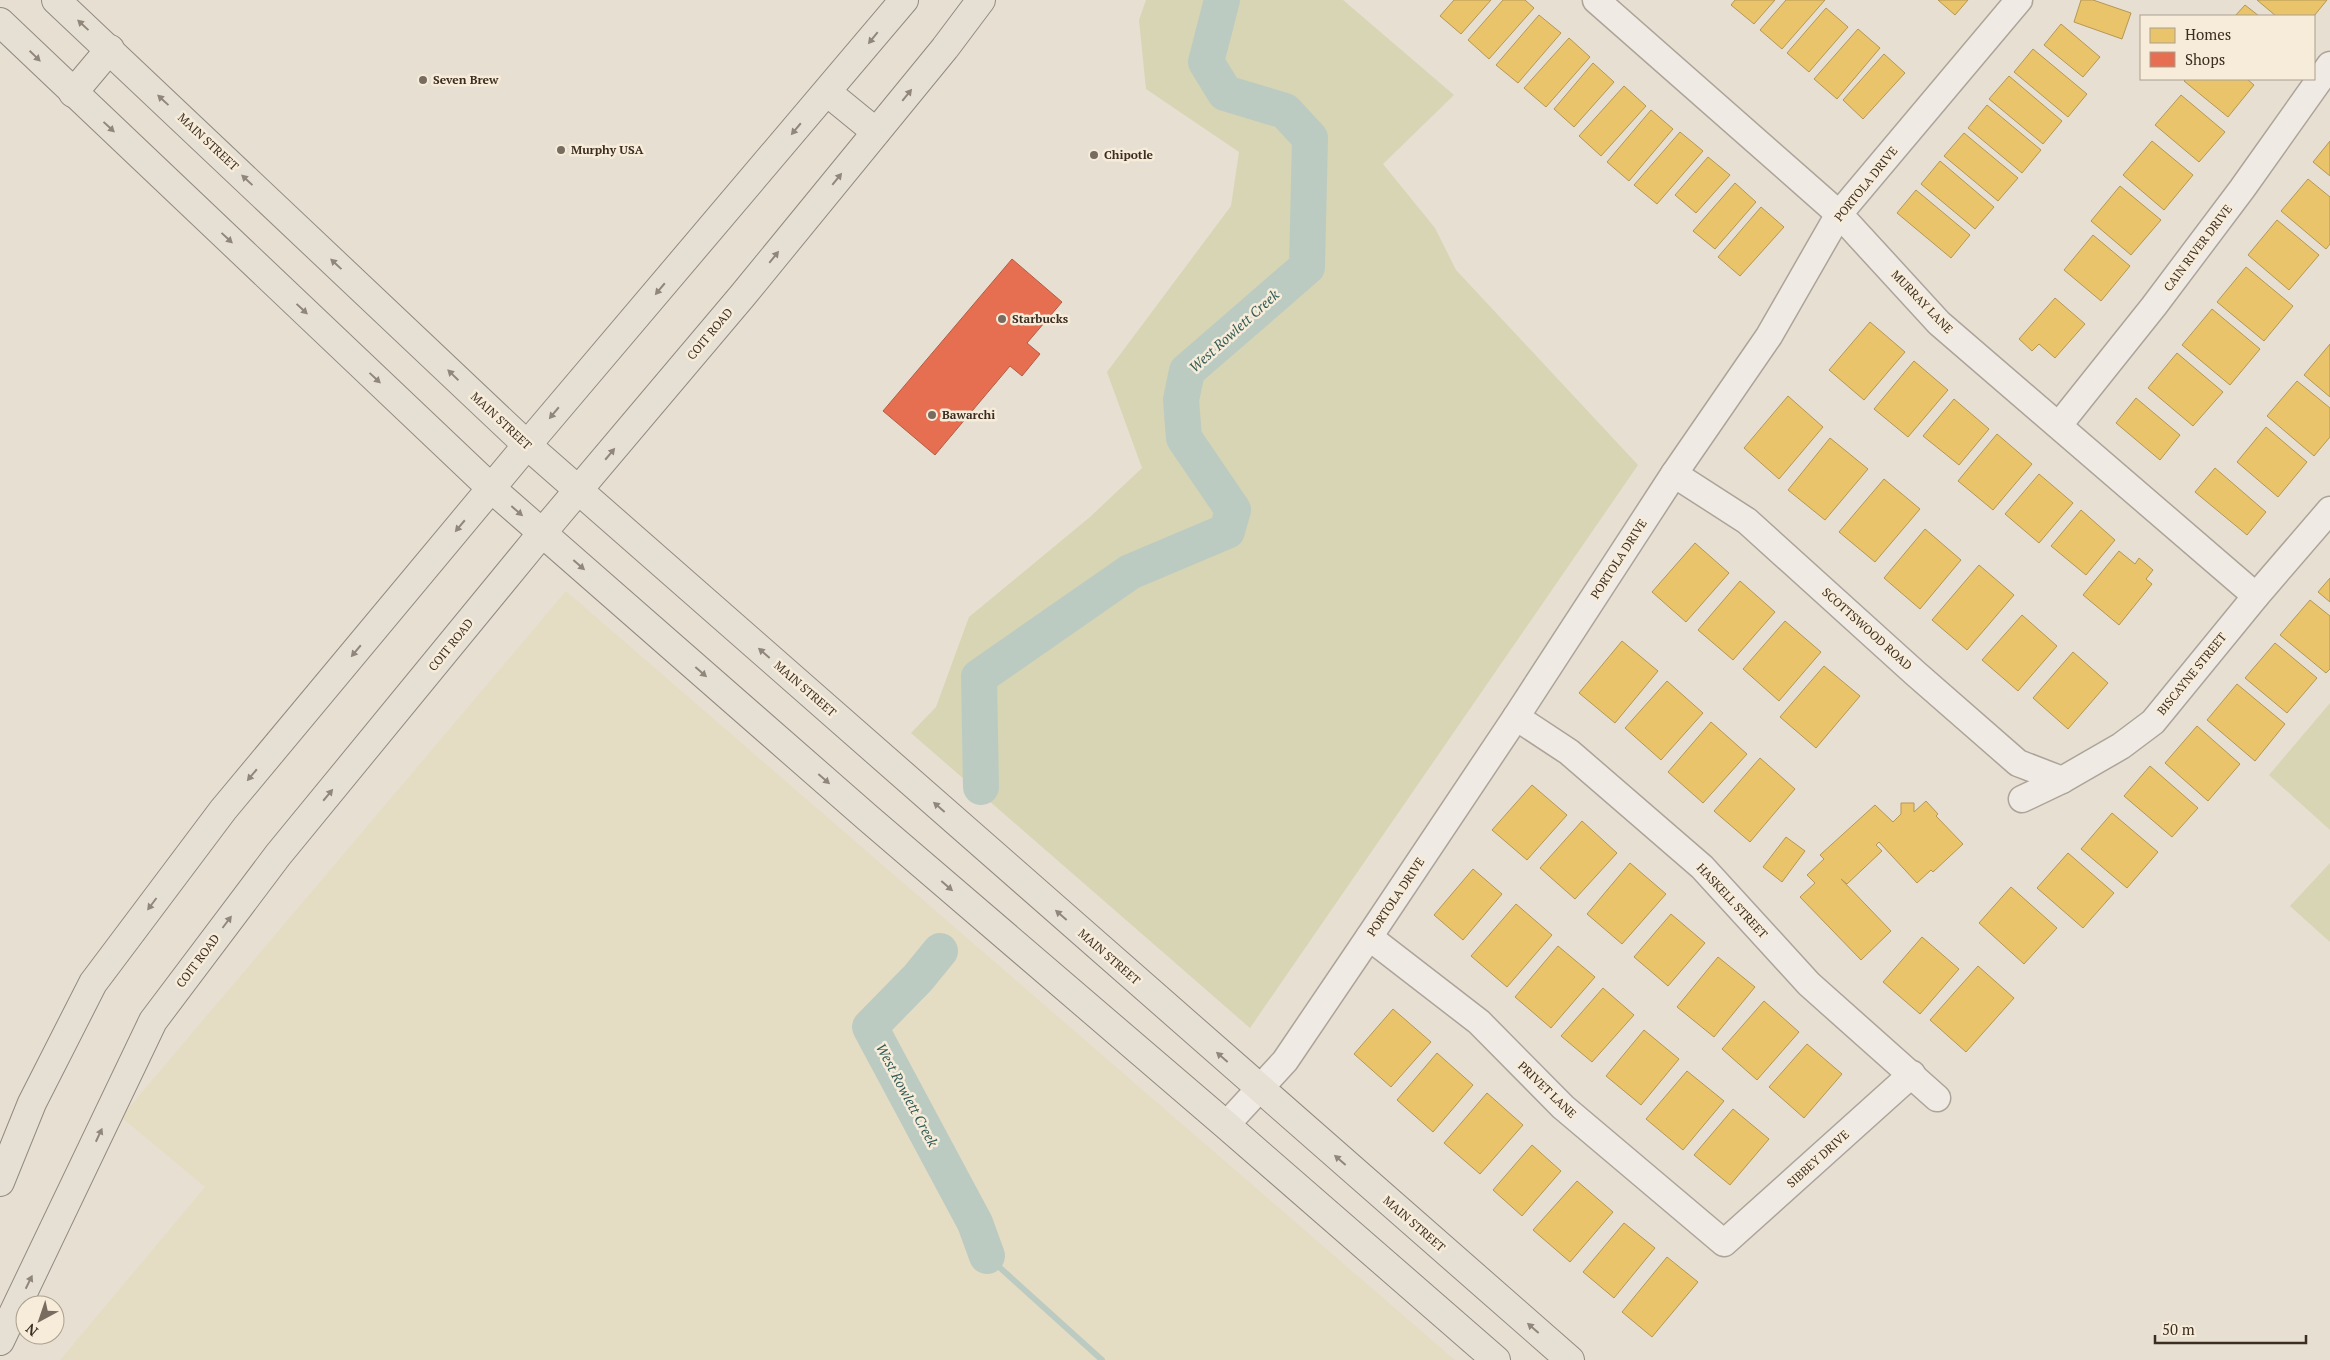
<svg xmlns="http://www.w3.org/2000/svg" width="2330" height="1360" viewBox="0 0 2330 1360" font-family="'PT Serif',serif">
<rect width="100%" height="100%" fill="#e7dfd1"/>
<polygon fill="#e5ddc3" points="566,591 1455,1360 60,1360 205,1187 121,1117"/>
<g fill="#d7d5b4">
<polygon points="1146,0 1343,0 1454,95 1383,164 1435,228 1456,270 1638,465 1250,1028 911,733 936,707 969,617 1090,517 1142,468 1107,372 1231,206 1239,152 1146,89 1139,20"/>
<polygon points="2330,703 2330,830 2269,775"/>
<polygon points="2330,863 2330,942 2290,906"/>
</g>
<g fill="#e9c46a" stroke="#b59754">
<polygon points="1454,0 1491,0 1461,34 1440,16"/>
<polygon points="1503,0 1525,0 1534,8 1489,59 1468,40"/>
<polygon points="1735,0 1775,0 1754,24 1731,5"/>
<polygon points="1786,0 1825,0 1782,49 1760,30"/>
<polygon points="1938,0 1968,0 1955,15"/>
<polygon points="2081,0 2093,0 2131,13 2122,39 2074,22"/>
<polygon points="2257,0 2327,0 2314,16 2276,16"/>
<polygon points="2245,5 2259,16 2235,16"/>
<polygon points="1826,8 1848,27 1809,72 1787,53"/>
<polygon points="1539,15 1561,33 1518,83 1496,65"/>
<polygon points="2061,24 2100,57 2083,77 2044,45"/>
<polygon points="1858,29 1880,48 1837,99 1814,79"/>
<polygon points="1569,38 1590,57 1546,107 1524,88"/>
<polygon points="2033,49 2087,94 2068,117 2014,72"/>
<polygon points="1884,54 1905,73 1863,119 1843,100"/>
<polygon points="1593,63 1614,82 1574,127 1554,109"/>
<polygon points="2009,76 2062,121 2043,144 1989,99"/>
<polygon points="2186,79 2247,79 2254,85 2228,117 2184,81"/>
<polygon points="1624,86 1646,106 1601,156 1579,136"/>
<polygon points="2181,95 2225,132 2199,162 2155,125"/>
<polygon points="1987,105 2041,150 2022,173 1968,128"/>
<polygon points="1651,110 1673,129 1629,181 1607,162"/>
<polygon points="1680,132 1703,151 1657,204 1634,185"/>
<polygon points="1964,133 2018,178 1998,201 1944,156"/>
<polygon points="2152,141 2193,175 2164,210 2123,175"/>
<polygon points="2330,141 2330,176 2313,162"/>
<polygon points="1708,157 1730,175 1696,213 1675,195"/>
<polygon points="1940,161 1994,207 1975,229 1921,184"/>
<polygon points="2308,179 2330,197 2330,244 2326,249 2281,211"/>
<polygon points="1735,183 1756,202 1715,249 1693,231"/>
<polygon points="2120,186 2161,220 2131,255 2091,221"/>
<polygon points="1916,190 1970,235 1951,258 1897,213"/>
<polygon points="1761,207 1784,227 1740,276 1718,257"/>
<polygon points="2277,220 2319,255 2289,290 2248,255"/>
<polygon points="2093,235 2130,266 2101,301 2064,270"/>
<polygon points="2246,267 2293,306 2264,341 2217,302"/>
<polygon points="2055,298 2085,324 2055,358 2039,344 2032,351 2019,339"/>
<polygon points="2212,309 2260,349 2230,385 2182,345"/>
<polygon points="1870,322 1905,352 1864,400 1829,370"/>
<polygon points="2330,344 2330,397 2304,375"/>
<polygon points="2177,353 2223,392 2193,426 2148,388"/>
<polygon points="1914,361 1948,390 1908,437 1874,409"/>
<polygon points="2297,381 2330,408 2330,437 2314,456 2267,416"/>
<polygon points="1788,396 1823,427 1779,479 1744,448"/>
<polygon points="2136,398 2180,435 2160,460 2116,423"/>
<polygon points="1954,399 1989,429 1959,465 1923,436"/>
<polygon points="2266,427 2307,462 2278,497 2237,462"/>
<polygon points="1997,434 2032,464 1993,510 1958,481"/>
<polygon points="1830,438 1868,469 1825,520 1788,490"/>
<polygon points="2215,468 2266,512 2247,535 2195,492"/>
<polygon points="2039,474 2073,503 2039,543 2005,514"/>
<polygon points="1884,479 1920,509 1875,562 1839,532"/>
<polygon points="2081,510 2115,540 2086,575 2051,546"/>
<polygon points="1925,529 1961,560 1920,609 1884,578"/>
<polygon points="1695,543 1729,573 1686,622 1652,592"/>
<polygon points="2119,551 2135,564 2139,558 2153,570 2146,579 2152,584 2119,625 2083,595"/>
<polygon points="1979,565 2014,595 1967,650 1932,620"/>
<polygon points="2330,578 2330,602 2318,592"/>
<polygon points="1740,581 1775,612 1733,660 1698,630"/>
<polygon points="2310,600 2330,616 2330,669 2326,673 2280,635"/>
<polygon points="2022,615 2057,646 2018,691 1982,660"/>
<polygon points="1785,621 1821,652 1779,701 1743,669"/>
<polygon points="1622,641 1658,671 1615,723 1579,693"/>
<polygon points="2275,643 2317,678 2287,713 2245,678"/>
<polygon points="2073,652 2108,683 2068,729 2033,698"/>
<polygon points="1824,666 1860,696 1816,748 1780,717"/>
<polygon points="1667,681 1703,713 1661,760 1625,728"/>
<polygon points="2237,684 2285,724 2255,761 2207,720"/>
<polygon points="1711,722 1747,754 1703,803 1668,772"/>
<polygon points="2197,726 2240,764 2208,801 2165,763"/>
<polygon points="1760,758 1795,789 1750,842 1714,811"/>
<polygon points="2150,766 2198,808 2172,837 2124,796"/>
<polygon points="1532,785 1567,815 1527,860 1492,830"/>
<polygon points="1926,801 1938,814 1936,816 1963,844 1933,872 1931,870 1917,883 1879,842 1876,845 1882,851 1847,884 1841,879 1891,931 1861,960 1800,897 1815,883 1807,875 1824,859 1820,855 1875,805 1893,822 1901,814 1901,803 1914,803 1914,812"/>
<polygon points="2112,813 2158,852 2127,888 2081,849"/>
<polygon points="1582,821 1617,853 1575,899 1540,868"/>
<polygon points="1786,837 1805,851 1782,882 1763,867"/>
<polygon points="2068,853 2114,893 2083,928 2037,888"/>
<polygon points="1630,863 1666,894 1622,944 1587,914"/>
<polygon points="1473,869 1502,894 1463,940 1434,915"/>
<polygon points="2011,887 2057,928 2024,964 1979,923"/>
<polygon points="1516,904 1552,935 1507,987 1471,956"/>
<polygon points="1671,914 1705,943 1668,986 1634,957"/>
<polygon points="1922,937 1959,969 1920,1014 1883,982"/>
<polygon points="1558,946 1595,977 1551,1028 1515,997"/>
<polygon points="1718,957 1755,987 1714,1037 1677,1007"/>
<polygon points="1978,966 2014,998 1966,1052 1930,1020"/>
<polygon points="1603,988 1634,1015 1592,1062 1561,1036"/>
<polygon points="1764,1001 1799,1032 1757,1080 1722,1049"/>
<polygon points="1393,1009 1431,1042 1391,1087 1354,1054"/>
<polygon points="1644,1030 1679,1059 1641,1105 1606,1076"/>
<polygon points="1807,1044 1842,1074 1804,1118 1769,1087"/>
<polygon points="1437,1053 1473,1085 1433,1132 1397,1100"/>
<polygon points="1687,1071 1724,1101 1683,1150 1646,1119"/>
<polygon points="1487,1093 1523,1125 1480,1174 1444,1143"/>
<polygon points="1733,1109 1769,1139 1730,1185 1694,1155"/>
<polygon points="1532,1145 1561,1171 1522,1216 1493,1190"/>
<polygon points="1577,1181 1613,1212 1570,1262 1533,1230"/>
<polygon points="1624,1223 1655,1248 1614,1298 1583,1272"/>
<polygon points="1667,1257 1698,1282 1652,1337 1622,1312"/>
</g>
<polygon fill="#e76f51" stroke="#b45b43" points="1012,259 1062,302 1027,343 1040,354 1022,376 1010,366 935,455 883,411"/>
<g fill="none" stroke-linecap="round" stroke-linejoin="round">
<polyline stroke="#bccbc1" stroke-width="6" points="987,1256 1102,1360"/>
<g stroke="#bccbc1" stroke-width="36">
<polyline points="981,787 979,677 1130,572 1227,531 1233,510 1184,438 1181,400 1187,371 1307,267 1310,138 1285,111 1225,93 1206,62 1222,0"/>
<polyline points="940,951 918,978 870,1027 975,1223 987,1256"/>
</g>
<g stroke="#aca49a" stroke-width="29">
<g id="minor">
<polyline points="1596,0 1839,214 1939,323 2256,596"/>
<polyline points="2059,425 2154,306 2242,189 2330,65"/>
<polyline points="1674,474 1747,521 1915,673 2018,763 2062,780"/>
<polyline points="1516,717 1569,752 1702,867 1809,984 1937,1098"/>
<polyline points="2022,799 2062,780 2121,746 2153,722 2256,596 2330,510"/>
<polyline points="1369,937 1479,1022 1563,1107 1724,1243 1912,1074"/>
<polyline points="1226,1125 1285,1061 1369,937 1516,717 1674,474 1769,336 1839,214 2019,0"/>
</g>
</g>
<g stroke="#928a80" stroke-width="30">
<g id="major">
<polyline points="56,0 527,445 1570,1360"/>
<polyline points="0,22 492,489 868,818 1226,1125 1496,1360"/>
<polyline points="827,92 876,132"/>
<polyline points="73,93 110,49"/>
<polyline points="0,1182 32,1103 93,983 223,810 527,445 904,0"/>
<polyline points="0,1341 153,1021 278,855 542,533 743,295 945,48 981,0"/>
</g>
</g>
<use href="#minor" stroke="#efeae3" stroke-width="26"/>
<use href="#major" stroke="#e6e0d4" stroke-width="28"/>
</g>
<defs><path id="oneway-solid" d="M-6-.8H1V-3.2L6.5 0L1 3.2V.8H-6Z" transform="scale(1.25)"/></defs>
<g fill="#91867a">
<use href="#oneway-solid" transform="translate(83 25) rotate(-137)"/>
<use href="#oneway-solid" transform="translate(873 38) rotate(129)"/>
<use href="#oneway-solid" transform="translate(35 56) rotate(44)"/>
<use href="#oneway-solid" transform="translate(907 95) rotate(-51)"/>
<use href="#oneway-solid" transform="translate(163 100) rotate(-137)"/>
<use href="#oneway-solid" transform="translate(109 127) rotate(43)"/>
<use href="#oneway-solid" transform="translate(796 129) rotate(130)"/>
<use href="#oneway-solid" transform="translate(837 179) rotate(-51)"/>
<use href="#oneway-solid" transform="translate(247 180) rotate(-137)"/>
<use href="#oneway-solid" transform="translate(227 238) rotate(43)"/>
<use href="#oneway-solid" transform="translate(774 257) rotate(-51)"/>
<use href="#oneway-solid" transform="translate(336 264) rotate(-137)"/>
<use href="#oneway-solid" transform="translate(660 289) rotate(130)"/>
<use href="#oneway-solid" transform="translate(302 309) rotate(43)"/>
<use href="#oneway-solid" transform="translate(453 375) rotate(-136)"/>
<use href="#oneway-solid" transform="translate(375 378) rotate(43)"/>
<use href="#oneway-solid" transform="translate(554 413) rotate(130)"/>
<use href="#oneway-solid" transform="translate(610 454) rotate(-50)"/>
<use href="#oneway-solid" transform="translate(517 511) rotate(41)"/>
<use href="#oneway-solid" transform="translate(460 526) rotate(130)"/>
<use href="#oneway-solid" transform="translate(579 565) rotate(41)"/>
<use href="#oneway-solid" transform="translate(356 651) rotate(130)"/>
<use href="#oneway-solid" transform="translate(764 653) rotate(-139)"/>
<use href="#oneway-solid" transform="translate(701 672) rotate(41)"/>
<use href="#oneway-solid" transform="translate(252 775) rotate(130)"/>
<use href="#oneway-solid" transform="translate(824 779) rotate(41)"/>
<use href="#oneway-solid" transform="translate(328 795) rotate(-50)"/>
<use href="#oneway-solid" transform="translate(939 807) rotate(-139)"/>
<use href="#oneway-solid" transform="translate(947 886) rotate(41)"/>
<use href="#oneway-solid" transform="translate(152 904) rotate(127)"/>
<use href="#oneway-solid" transform="translate(1061 915) rotate(-139)"/>
<use href="#oneway-solid" transform="translate(227 922) rotate(-53)"/>
<use href="#oneway-solid" transform="translate(1222 1057) rotate(-139)"/>
<use href="#oneway-solid" transform="translate(99 1135) rotate(-65)"/>
<use href="#oneway-solid" transform="translate(1340 1160) rotate(-139)"/>
<use href="#oneway-solid" transform="translate(29 1282) rotate(-64)"/>
<use href="#oneway-solid" transform="translate(1533 1328) rotate(-139)"/>
</g>
<g fill="#786b5f" stroke="#f6ecd9" stroke-width="2">
<circle cx="423" cy="80" r="5"/>
<circle cx="561" cy="150" r="5"/>
<circle cx="1094" cy="155" r="5"/>
<circle cx="1002" cy="319" r="5"/>
<circle cx="932" cy="415" r="5"/>
</g>
<g text-anchor="middle" stroke-width="5" stroke-linejoin="round" paint-order="stroke">
<g font-size="12" font-weight="bold" fill="#3c2d21" stroke="#f6ecd9" text-anchor="start">
<text x="433" y="84">Seven Brew</text>
<text x="571" y="154">Murphy USA</text>
<text x="1104" y="159">Chipotle</text>
<text x="1012" y="323">Starbucks</text>
<text x="942" y="419">Bawarchi</text>
</g>
<g font-size="12" fill="#3c2d21" stroke="#f6ecd9">
<text transform="translate(208 142) rotate(43)" y="4">MAIN STREET</text>
<text transform="translate(1866 184) rotate(-51)" y="4">PORTOLA DRIVE</text>
<text transform="translate(2198 248) rotate(-53)" y="4">CAIN RIVER DRIVE</text>
<text transform="translate(1922 302) rotate(46)" y="4">MURRAY LANE</text>
<text transform="translate(710 334) rotate(-50)" y="4">COIT ROAD</text>
<text transform="translate(501 421) rotate(43)" y="4">MAIN STREET</text>
<text transform="translate(1619 559) rotate(-57)" y="4">PORTOLA DRIVE</text>
<text transform="translate(1867 629) rotate(42)" y="4">SCOTTSWOOD ROAD</text>
<text transform="translate(451 645) rotate(-51)" y="4">COIT ROAD</text>
<text transform="translate(2192 674) rotate(-51)" y="4">BISCAYNE STREET</text>
<text transform="translate(805 689) rotate(41)" y="4">MAIN STREET</text>
<text transform="translate(1396 897) rotate(-56)" y="4">PORTOLA DRIVE</text>
<text transform="translate(1732 901) rotate(47)" y="4">HASKELL STREET</text>
<text transform="translate(1109 957) rotate(41)" y="4">MAIN STREET</text>
<text transform="translate(198 961) rotate(-53)" y="4">COIT ROAD</text>
<text transform="translate(1547 1090) rotate(44)" y="4">PRIVET LANE</text>
<text transform="translate(1818 1159) rotate(-42)" y="4">SIBBEY DRIVE</text>
<text transform="translate(1414 1224) rotate(41)" y="4">MAIN STREET</text>
</g>
<g font-size="14" font-style="italic" fill="#315b56" stroke="#f6ecd9">
<text transform="translate(1234 331) rotate(-42)" y="5">West Rowlett Creek</text>
<text transform="translate(907 1095) rotate(62)" y="5">West Rowlett Creek</text>
</g>
</g>
<rect x="2140" y="15" width="175" height="65" fill="#f6ecd9" stroke="#aca08f"/>
<rect x="2150" y="28" width="25" height="15" fill="#e9c46a" stroke="#aca08f"/>
<text x="2185" y="40" font-size="15" fill="#3c2d21">Homes</text>
<rect x="2150" y="52" width="25" height="15" fill="#e76f51" stroke="#aca08f"/>
<text x="2185" y="65" font-size="15" fill="#3c2d21">Shops</text>
<g transform="translate(40 1320) rotate(220)"><circle r="24" fill="#f6ecd9" stroke="#aca08f"/>
<path d="M0-4L9 19L0 12L-9 19Z" fill="#786b5f"/>
<text y="-8" font-size="14" font-weight="bold" text-anchor="middle" fill="#3c2d21">N</text>
</g>
<path d="M2155 1335v8h151v-8" fill="none" stroke="#3c2d21" stroke-width="2.5"/>
<text x="2162" y="1335" font-size="15" fill="#3c2d21" stroke="#f6ecd9" stroke-width="4" paint-order="stroke">50 m</text>
</svg>
